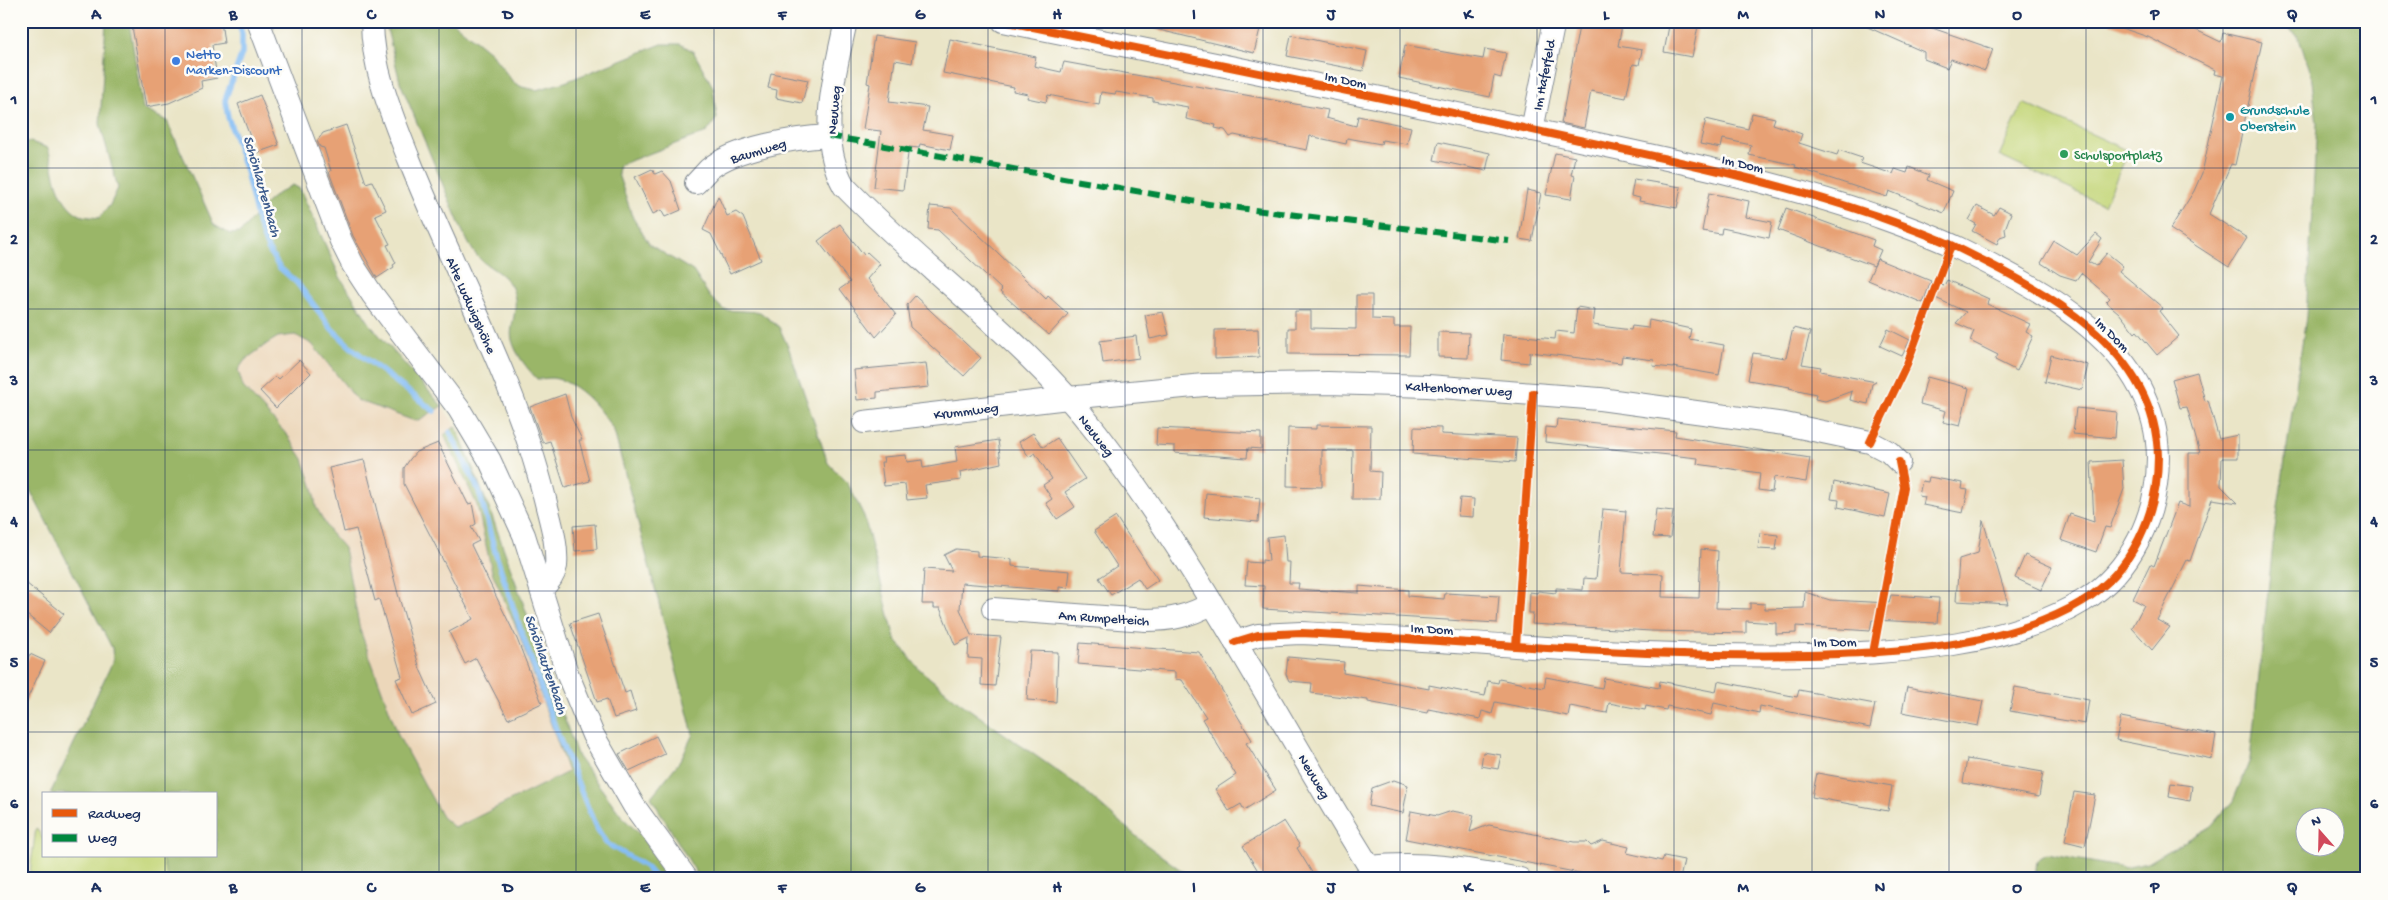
<svg xmlns="http://www.w3.org/2000/svg" width="2388" height="900" viewBox="0 0 2388 900" font-family="'Gochi Hand',sans-serif">
<rect width="100%" height="100%" fill="#fdfcf7"/>
<filter id="ink" filterUnits="userSpaceOnUse"><feTurbulence type="fractalNoise" baseFrequency=".02" numOctaves="2"/><feDisplacementMap in="SourceGraphic" scale="10" xChannelSelector="R" yChannelSelector="G"/><feConvolveMatrix kernelMatrix="1 2 1 2 8 2 1 2 1" color-interpolation-filters="sRGB"/></filter>
<filter id="wash" filterUnits="userSpaceOnUse"><feTurbulence type="fractalNoise" baseFrequency=".0096" numOctaves="4" result="noise"/><feDisplacementMap in="SourceGraphic" scale="20" xChannelSelector="R" yChannelSelector="G"/><feGaussianBlur stdDeviation="1.12" result="paint"/><feColorMatrix in="noise" values="0 0 0 0 0 0 0 0 0 0 0 0 0 0 0 0 0 1.4 0 .05"/><feComposite in="paint" operator="in"/></filter>
<g filter="url(#wash)">
<rect width="100%" height="100%" fill="#eae5c7"/>
<polygon fill="#ecd7ba" points="295,335 312,344 357,400 427,416 442,406 456,426 444,436 477,505 492,572 518,631 568,772 455,828 442,817 399,737 360,630 344,548 330,532 316,507 313,488 288,436 243,387 238,370 244,360 278,337"/>
<g fill="#c3d577" stroke="#6f826a">
<polygon points="2023,103 2129,151 2104,205 1999,156"/>
<polygon points="36,828 44,840 44,856 161,856 168,879 29,879"/>
</g>
<g fill="#9ab668" stroke="#5a7263" fill-rule="evenodd">
<path d="M106 21H129L143 109 167 121 214 225 230 234 240 233C261 210 263 200 293 185L300 189 340 277 372 327 442 406 419 420H412L357 400 312 344 295 335 278 337 268 343 245 360 238 370 243 387 288 436 303 459 313 488 316 507 330 532 344 548 360 630 399 737 442 817 455 828 568 772 518 631 492 572 477 505 444 435 456 426 492 516 578 757 623 818 644 838 674 879H168L161 856H216V794H50L113 661 112 648 30 490 21 456V142H31L48 148C55 171 56 202 80 215 85 217 93 217 99 218L110 205 118 188 100 124Z"/>
<path d="M385 21H452L491 53 513 82 522 87 536 90 565 82 662 44H680L693 51 713 87 717 118 707 132 619 165 618 174 633 218 650 245 693 271 710 297 724 310 760 312 779 327 789 349 828 463 847 482 864 516 895 639 919 669 959 702 1076 784 1144 843 1193 879H700L651 797 680 761 693 734 614 431C602 411 578 381 552 378 548 378 542 379 537 379 527 368 516 355 512 340 508 324 522 308 511 286 504 274 492 269 482 261 472 252 467 240 461 228L400 82Z"/>
<path d="M2278 21H2367V879H2035L2037 860 2047 854 2124 868 2148 863 2211 826 2233 801 2250 760 2274 535 2306 317 2317 123 2311 73 2298 36ZM2306 818H2336V848H2306Z"/>
</g>
<g fill="none" stroke-linecap="round" stroke-linejoin="round">
<g stroke="#82bcf4" stroke-width="5.5">
<polyline points="238,21 242,34 242,53 225,100 228,117 246,171 259,226 268,249 279,267 297,283 332,329 353,349 434,411"/>
<polyline points="450,432 479,491 496,555 520,628 558,735 595,825 606,843 646,867 656,879"/>
</g>
</g>
<g id="blocks">
<g fill="#e7a175">
<polygon points="131,21 221,21 224,43 212,45 217,78 201,81 202,88 169,103 146,107"/>
<polygon points="1148,21 1262,21 1254,53 1147,27"/>
<polygon points="1580,21 1623,21 1618,46 1642,50 1639,65 1633,64 1626,98 1591,91 1584,128 1561,123"/>
<polygon points="1670,21 1698,26 1692,57 1664,52"/>
<polygon points="1854,21 1912,21 1993,49 1985,71 1951,59 1947,68 1924,59 1924,52"/>
<polygon points="2110,21 2177,21 2221,42 2223,33 2262,42 2235,165 2231,164 2209,214 2247,238 2229,267 2170,229 2194,191 2202,173 2223,76 2214,74 2215,70 2148,37 2110,24"/>
<polygon points="1291,35 1367,51 1363,71 1287,56"/>
<polygon points="874,36 915,42 912,63 895,60 889,102 928,107 923,130 953,135 950,150 920,144 919,148 909,147 903,190 874,187 881,131 863,129 870,84 867,83"/>
<polygon points="950,39 1036,57 1034,66 1061,72 1064,62 1328,110 1326,118 1356,126 1358,116 1411,127 1407,144 1382,140 1381,144 1347,138 1346,144 1310,136 1307,150 1234,135 1230,137 1225,130 1215,128 1216,125 1186,119 1188,107 1153,101 1153,98 1116,92 1115,94 1101,92 1099,105 1048,95 1046,102 1027,98 1028,94 1013,91 1014,87 943,73"/>
<polygon points="1405,45 1483,59 1485,49 1506,53 1501,78 1494,76 1490,97 1399,78"/>
<polygon points="771,73 808,80 802,103 776,98 777,90 768,88"/>
<polygon points="260,95 279,145 256,153 238,104"/>
<polygon points="1752,113 1775,118 1773,124 1802,134 1799,143 1837,155 1839,150 1850,154 1862,158 1860,163 1893,174 1895,169 1907,173 1909,167 1929,175 1927,180 1953,191 1944,213 1889,191 1887,197 1795,167 1796,165 1749,155 1751,145 1723,139 1721,148 1700,144 1706,119 1748,129"/>
<polygon points="346,125 366,183 372,181 386,210 375,215 390,244 387,245 396,263 393,265 394,267 377,278 353,236 329,172 331,171 324,148 320,147 317,141 323,133"/>
<polygon points="1438,142 1490,153 1486,171 1434,160"/>
<polygon points="1555,153 1575,157 1571,175 1575,176 1571,199 1546,195"/>
<polygon points="652,169 655,174 662,171 671,181 681,210 665,217 661,210 653,214 635,177"/>
<polygon points="1634,179 1681,187 1677,208 1639,201 1640,198 1631,196"/>
<polygon points="1527,190 1541,193 1532,241 1519,239"/>
<polygon points="1709,193 1749,201 1746,217 1772,222 1769,238 1722,228 1721,234 1702,231"/>
<polygon points="718,196 727,216 736,212 743,217 761,260 730,274 711,234 703,230"/>
<polygon points="930,206 951,208 1046,299 1048,296 1068,314 1049,335 1000,292 1002,290 938,230 928,229"/>
<polygon points="1977,206 1994,215 1999,207 2011,213 2005,229 2006,235 2000,237 1997,244 1972,231 1976,224 1969,220"/>
<polygon points="1786,208 1874,240 1872,246 1881,250 1874,266 1778,230"/>
<polygon points="840,224 864,255 867,252 880,264 867,279 896,315 876,337 840,289 850,282 818,241"/>
<polygon points="2096,234 2102,239 2088,262 2096,266 2107,253 2123,266 2119,271 2163,308 2159,311 2179,336 2157,355 2137,331 2135,333 2119,313 2106,302 2110,298 2081,273 2076,280 2060,275 2041,263 2054,241 2077,255"/>
<polygon points="1877,259 1931,281 1923,303 1868,280"/>
<polygon points="1947,280 1989,299 1987,304 2030,324 2026,332 2033,336 2017,371 1995,360 1998,355 1970,341 1974,331 1956,323 1966,312 1929,295 1935,283 1944,286"/>
<polygon points="1356,295 1372,295 1372,319 1394,320 1394,327 1410,327 1409,355 1288,354 1288,328 1295,328 1295,311 1311,311 1311,328 1356,329"/>
<polygon points="915,296 981,358 964,376 910,327 907,305"/>
<polygon points="1577,307 1595,310 1593,325 1631,330 1632,326 1648,328 1649,320 1691,329 1689,339 1724,345 1719,375 1673,367 1673,368 1653,366 1654,360 1622,356 1621,363 1530,352 1529,363 1501,360 1503,334 1555,339 1556,331 1574,333"/>
<polygon points="1163,312 1169,335 1150,339 1145,315"/>
<polygon points="1793,328 1810,332 1802,364 1821,367 1820,371 1876,382 1872,384 1868,404 1850,400 1852,391 1825,401 1815,399 1816,394 1789,388 1790,387 1748,380 1753,353 1786,358"/>
<polygon points="1258,329 1259,357 1215,359 1215,330"/>
<polygon points="1888,329 1910,340 1902,356 1880,346"/>
<polygon points="1438,332 1469,333 1468,358 1438,357"/>
<polygon points="1136,336 1139,358 1103,363 1100,341"/>
<polygon points="2051,355 2088,365 2082,390 2045,382"/>
<polygon points="299,360 311,373 276,408 260,391 276,376 279,379"/>
<polygon points="926,363 929,387 877,392 877,398 857,400 854,370"/>
<polygon points="2197,372 2205,401 2208,400 2219,439 2238,435 2238,458 2222,458 2221,486 2238,503 2212,499 2190,561 2187,560 2157,620 2170,627 2152,650 2132,628 2144,605 2133,599 2150,564 2154,566 2178,503 2189,507 2189,453 2200,453 2187,407 2180,408 2172,379"/>
<polygon points="1927,377 1969,388 1960,426 1943,422 1946,411 1920,404"/>
<polygon points="565,394 571,417 582,440 579,440 590,481 565,488 550,441 543,443 530,407"/>
<polygon points="2076,408 2117,412 2115,438 2073,434"/>
<polygon points="1557,419 1676,431 1675,436 1810,458 1806,482 1774,477 1772,492 1758,490 1760,473 1697,464 1698,458 1545,442 1546,427 1556,428"/>
<polygon points="1316,425 1371,426 1370,471 1381,472 1380,499 1352,499 1353,450 1322,450 1322,487 1287,486 1288,428 1316,429"/>
<polygon points="1414,427 1441,428 1441,434 1517,438 1515,462 1413,454"/>
<polygon points="1157,428 1261,433 1261,449 1248,448 1247,458 1175,453 1175,446 1156,445"/>
<polygon points="1033,433 1043,447 1057,438 1085,479 1065,492 1075,507 1057,519 1046,503 1052,499 1043,485 1052,479 1035,453 1029,457 1019,442"/>
<polygon points="998,440 1001,463 960,472 961,480 925,485 927,498 907,500 905,484 884,486 881,462 884,462 883,457 906,455 907,462 922,460 923,468 957,462 955,447"/>
<polygon points="438,443 468,504 472,503 476,524 471,527 479,541 471,545 517,639 542,703 508,719 476,658 465,664 449,632 473,619 404,484 404,468 410,459 416,452"/>
<polygon points="364,460 398,594 420,669 436,704 412,715 396,679 402,677 379,599 375,601 356,529 344,532 329,468"/>
<polygon points="2122,460 2124,489 2110,528 2105,527 2096,552 2061,540 2070,514 2094,522 2091,462"/>
<polygon points="1929,477 1963,483 1962,489 1968,490 1963,513 1923,505 1925,497 1919,496 1922,481 1928,482"/>
<polygon points="1834,482 1890,494 1885,517 1838,507 1839,500 1831,499"/>
<polygon points="1206,493 1260,498 1258,522 1204,517"/>
<polygon points="1460,498 1474,499 1473,517 1458,516"/>
<polygon points="1603,509 1626,511 1621,572 1663,574 1662,597 1699,598 1701,549 1718,551 1716,608 1750,609 1750,603 1765,604 1765,609 1804,608 1805,592 1830,600 1889,603 1891,595 1939,598 1937,623 1872,620 1870,631 1796,626 1796,633 1776,634 1776,623 1746,621 1746,633 1651,631 1532,624 1533,613 1529,613 1530,592 1537,593 1538,591 1556,593 1556,588 1583,590 1584,578 1596,579"/>
<polygon points="1656,509 1673,511 1670,538 1653,537"/>
<polygon points="1116,517 1158,580 1145,589 1138,578 1111,595 1099,578 1117,566 1094,531"/>
<polygon points="1983,520 2008,604 1956,601 1959,559 1978,553"/>
<polygon points="595,524 597,549 575,551 573,526"/>
<polygon points="1760,533 1778,535 1776,550 1758,549"/>
<polygon points="1284,535 1286,562 1290,562 1289,583 1299,583 1298,589 1359,593 1359,586 1408,590 1408,596 1444,599 1445,593 1499,596 1497,623 1263,609 1264,586 1245,585 1247,562 1262,563 1262,560 1269,561 1267,537"/>
<polygon points="956,549 977,551 977,556 1012,559 1012,566 1070,571 1068,588 1059,587 1059,591 962,583 960,609 971,635 1001,637 995,686 981,685 982,659 968,658 969,638 955,645 940,608 934,608 934,604 922,604 924,569 952,571 944,555"/>
<polygon points="2025,555 2052,567 2041,590 2015,578"/>
<polygon points="21,579 64,614 49,633 21,610"/>
<polygon points="598,614 625,693 630,691 636,711 614,718 607,699 597,702 570,623"/>
<polygon points="1080,643 1199,652 1252,740 1246,743 1276,790 1244,810 1241,804 1229,811 1215,789 1236,775 1202,719 1206,717 1182,680 1175,679 1175,672 1078,664"/>
<polygon points="1030,651 1058,652 1056,702 1027,700"/>
<polygon points="30,654 45,661 21,712 21,662 25,664"/>
<polygon points="1288,657 1344,662 1343,673 1429,689 1429,685 1485,696 1488,681 1498,683 1499,679 1544,688 1546,677 1602,688 1604,678 1659,688 1660,681 1716,692 1718,681 1797,697 1799,690 1875,704 1870,728 1760,706 1759,713 1714,703 1711,715 1667,706 1666,710 1646,706 1645,710 1609,703 1607,713 1570,706 1568,716 1495,702 1492,714 1482,711 1480,719 1428,709 1427,713 1368,702 1368,700 1311,693 1312,683 1289,681 1286,674"/>
<polygon points="1907,687 1983,701 1978,726 1902,712"/>
<polygon points="2015,687 2089,700 2085,724 2010,711"/>
<polygon points="2121,717 2216,735 2212,759 2116,740"/>
<polygon points="656,736 665,754 629,771 619,754"/>
<polygon points="1483,752 1501,755 1498,769 1481,766"/>
<polygon points="1967,759 2043,772 2039,797 1963,783"/>
<polygon points="1817,773 1892,786 1888,811 1812,797"/>
<polygon points="1394,780 1408,785 1403,813 1369,806 1372,788"/>
<polygon points="2171,783 2192,786 2190,801 2169,797"/>
<polygon points="2074,792 2095,795 2085,846 2065,841"/>
<polygon points="1411,811 1437,816 1452,811 1474,815 1470,832 1489,825 1574,842 1587,842 1591,846 1603,841 1629,847 1627,853 1662,861 1664,856 1684,860 1680,879 1610,879 1406,839"/>
<polygon points="1284,821 1300,846 1297,848 1316,879 1263,879 1243,846"/>
</g>
</g>
</g>
<g filter="url(#ink)">
<use href="#blocks" fill-opacity="0" stroke="#828a92" stroke-width="1"/>
<g fill="none" stroke-linecap="round" stroke-linejoin="round">
<g stroke="#828a92" stroke-width="24">
<g id="minor">
<polyline points="258,21 341,241 353,265 372,294 459,409 490,461 524,535 567,673 593,735 634,806 687,879"/>
<path d="M372 21C372 68 392 116 409 159 454 273 516 380 545 499 550 520 558 544 556 566 554 576 550 582 542 588"/>
<path d="M846 21C835 73 816 137 844 186 926 271 1025 339 1097 433 1204 572 1283 731 1377 879"/>
<path d="M1003 21C1195 60 1387 98 1579 140 1678 161 1777 182 1874 215 1902 225 1931 235 1958 248 2043 290 2156 347 2158 457 2158 514 2132 571 2083 601 2006 648 1897 652 1809 655 1710 657 1613 652 1515 646 1444 641 1372 637 1301 633L1258 635 1235 642"/>
<polyline points="1532,130 1554,21"/>
<path d="M696 183C700 179 705 173 709 169 736 147 795 138 829 136"/>
<polyline points="864,422 1068,398 1204,385 1328,383 1428,386 1600,399 1785,424 1870,442 1889,452 1899,462"/>
<path d="M993 609 1146 620C1171 620 1189 616 1211 604"/>
<path d="M1369 867C1424 861 1466 869 1520 879"/>
</g>
</g>
<use href="#minor" stroke="#fff" stroke-width="22"/>
<polyline stroke="#00873e" stroke-width="6" stroke-dasharray="12 6" stroke-linecap="butt" points="829,136 1214,205 1509,241"/>
<g stroke="#fdfcf7" stroke-width="11">
<g id="cycleway">
<path d="M1003 21C1195 60 1387 98 1579 140 1678 161 1777 182 1874 215 1902 225 1931 235 1958 248 2043 290 2156 347 2158 457 2158 514 2132 571 2083 601 2006 648 1897 652 1809 655 1710 657 1613 652 1515 646 1444 641 1372 637 1301 633L1258 635 1235 642"/>
<polyline points="1870,442 1907,364 1951,245"/>
<polyline points="1516,646 1533,393"/>
<polyline points="1873,653 1904,487 1899,462"/>
</g>
</g>
<use href="#cycleway" stroke="#e8590c" stroke-width="8"/>
</g>
</g>
<path fill="none" stroke="#1b2f5e" stroke-width="1" stroke-opacity="0.55" d="M165 21V794M302 21V879M439 21V879M576 21V879M714 21V879M851 21V879M988 21V879M1125 21V879M1263 21V879M1400 21V879M1537 21V879M1674 21V879M1812 21V879M1949 21V879M2086 21V879M2223 21V879M21 168H2367M21 309H2367M21 450H2367M21 591H2367M21 732H2367M165 856V879"/>
<circle fill="#3f7fe0" stroke="#fdfcf7" stroke-width="2" cx="176" cy="61" r="5"/>
<circle fill="#0f9aa8" stroke="#fdfcf7" stroke-width="2" cx="2230" cy="117" r="5"/>
<circle fill="#2e9e5b" stroke="#fdfcf7" stroke-width="2" cx="2064" cy="154" r="5"/>
<g text-anchor="middle" stroke-width="5" stroke-linejoin="round" paint-order="stroke">
<g font-size="14" fill="#366cbe" stroke="#fdfcf7" text-anchor="start">
<text x="186" y="58">Netto<tspan x="186" dy="16">Marken-Discount</tspan></text>
</g>
<g font-size="14" fill="#1b2f5e" stroke="#fdfcf7">
<text transform="translate(1543 75) rotate(-79)" y="5">Im Haferfeld</text>
<text transform="translate(1346 79) rotate(12)" y="5">Im Dom</text>
<text transform="translate(833 110) rotate(-85)" y="5">Neuweg</text>
<text transform="translate(758 150) rotate(-17)" y="5">Baumweg</text>
<text transform="translate(1743 163) rotate(13)" y="5">Im Dom</text>
<text transform="translate(472 305) rotate(66)" y="5">Alte Ludwigshöhe</text>
<text transform="translate(2113 334) rotate(45)" y="5">Im Dom</text>
<text transform="translate(1459 388) rotate(3)" y="5">Kaltenborner Weg</text>
<text transform="translate(966 410) rotate(-7)" y="5">Krummweg</text>
<text transform="translate(1097 435) rotate(52)" y="5">Neuweg</text>
<text transform="translate(1104 617) rotate(4)" y="5">Am Rumpelteich</text>
<text transform="translate(1432 628) rotate(3)" y="5">Im Dom</text>
<text transform="translate(1835 641) rotate(-1)" y="5">Im Dom</text>
<text transform="translate(1315 776) rotate(59)" y="5">Neuweg</text>
</g>
<g font-size="14" fill="#0d838f" stroke="#fdfcf7" text-anchor="start">
<text x="2240" y="114">Grundschule<tspan x="2240" dy="16">Oberstein</tspan></text>
</g>
<g font-size="14" fill="#27864d" stroke="#fdfcf7" text-anchor="start">
<text x="2074" y="159">Schulsportplatz</text>
</g>
<g font-size="15" font-style="italic" fill="#3a598b" stroke="#fdfcf7">
<text transform="translate(263 186) rotate(74)" y="5">Schönlautenbach</text>
<text transform="translate(547 664) rotate(71)" y="5">Schönlautenbach</text>
</g>
</g>
<rect width="2388" height="900" fill="none" stroke="#fdfcf7" stroke-width="55"/>
<rect x="42" y="792" width="175" height="65" fill="#fdfcf7" stroke="#a3aaba"/>
<rect x="52" y="809" width="25" height="8" fill="#e8590c" stroke="#a3aaba"/>
<text x="88" y="818" font-size="15" fill="#1b2f5e">Radweg</text>
<rect x="52" y="834" width="25" height="8" fill="#00873e" stroke="#a3aaba"/>
<text x="88" y="842" font-size="15" fill="#1b2f5e">Weg</text>
<g transform="translate(2320 832) rotate(340)"><circle r="24" fill="#fdfcf7" stroke="#a3aaba"/>
<path d="M0-4L9 19L0 12L-9 19Z" fill="#d1495b"/>
<text y="-8" font-size="14" font-weight="bold" text-anchor="middle" fill="#1b2f5e">N</text>
</g>
<rect x="28" y="28" width="2332" height="844" fill="none" stroke="#1b2f5e" stroke-width="2"/>
<g font-size="16" text-anchor="middle" font-weight="bold" fill="#1b2f5e">
<text x="96" y="19">A</text>
<text x="233" y="19">B</text>
<text x="371" y="19">C</text>
<text x="508" y="19">D</text>
<text x="645" y="19">E</text>
<text x="782" y="19">F</text>
<text x="920" y="19">G</text>
<text x="1057" y="19">H</text>
<text x="1194" y="19">I</text>
<text x="1331" y="19">J</text>
<text x="1468" y="19">K</text>
<text x="1606" y="19">L</text>
<text x="1743" y="19">M</text>
<text x="1880" y="19">N</text>
<text x="2017" y="19">O</text>
<text x="2155" y="19">P</text>
<text x="2292" y="19">Q</text>
<text x="14" y="104">1</text>
<text x="2374" y="104">1</text>
<text x="14" y="244">2</text>
<text x="2374" y="244">2</text>
<text x="14" y="385">3</text>
<text x="2374" y="385">3</text>
<text x="14" y="526">4</text>
<text x="2374" y="526">4</text>
<text x="14" y="667">5</text>
<text x="2374" y="667">5</text>
<text x="14" y="808">6</text>
<text x="2374" y="808">6</text>
<text x="96" y="892">A</text>
<text x="233" y="892">B</text>
<text x="371" y="892">C</text>
<text x="508" y="892">D</text>
<text x="645" y="892">E</text>
<text x="782" y="892">F</text>
<text x="920" y="892">G</text>
<text x="1057" y="892">H</text>
<text x="1194" y="892">I</text>
<text x="1331" y="892">J</text>
<text x="1468" y="892">K</text>
<text x="1606" y="892">L</text>
<text x="1743" y="892">M</text>
<text x="1880" y="892">N</text>
<text x="2017" y="892">O</text>
<text x="2155" y="892">P</text>
<text x="2292" y="892">Q</text>
</g>
</svg>
